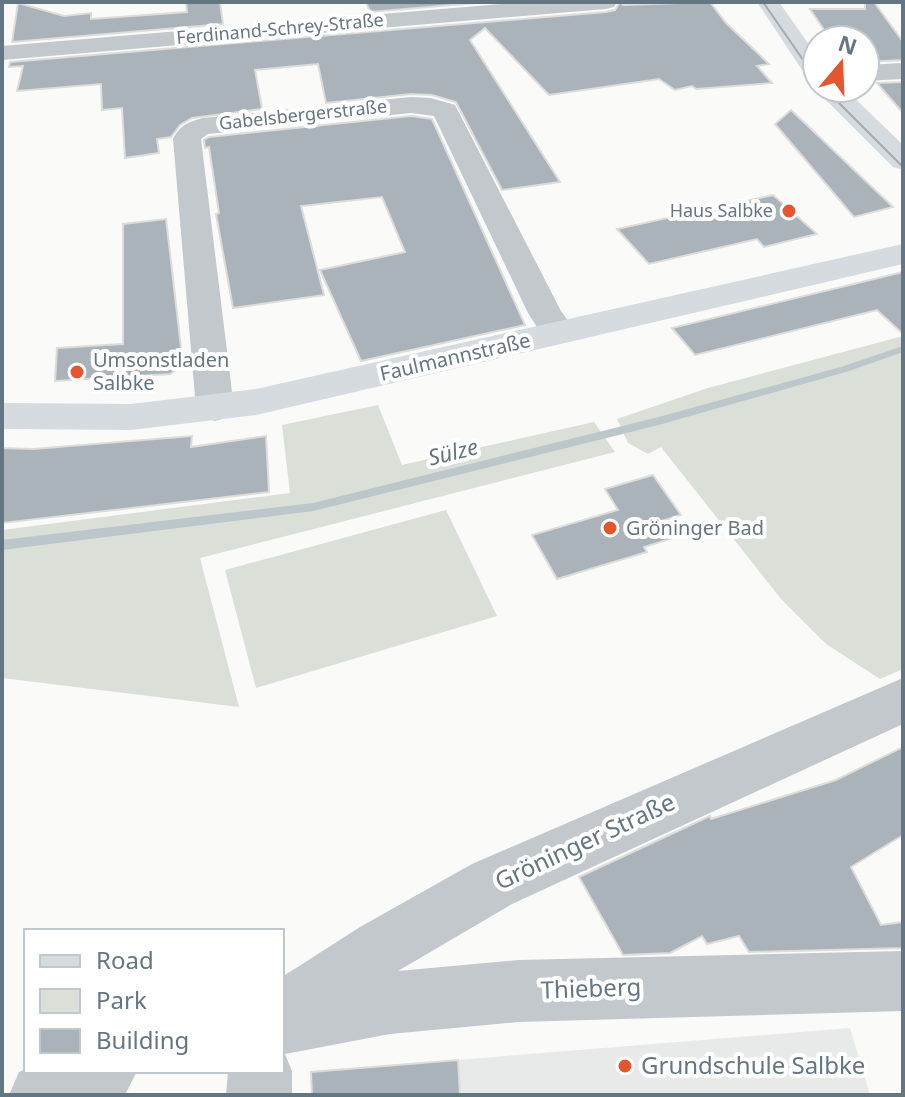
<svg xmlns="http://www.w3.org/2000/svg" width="905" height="1097" viewBox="0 0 905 1097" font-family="'Noto Sans',sans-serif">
<rect width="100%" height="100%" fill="#fafaf8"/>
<polygon fill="#e8e9e9" points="850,1028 870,1095 321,1095 321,1071"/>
<g fill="#dadfd7">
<polygon points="903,336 903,669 880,679 826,644 781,599 661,447 648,454 628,443 617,419 708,388"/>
<polygon points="378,405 402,465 594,422 615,452 200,558 239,707 2,678 2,530 290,493 282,425"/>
<polygon points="446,510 497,616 256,688 225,570"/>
</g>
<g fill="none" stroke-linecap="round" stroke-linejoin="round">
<polygon fill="#bbc7cb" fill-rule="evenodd" points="903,346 903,352 849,371 655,426 313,511 2,550 2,540 313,503 655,418 841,367"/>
</g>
<g fill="#aab3b9" stroke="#dcdcda" stroke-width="2">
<polygon points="186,2 220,2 223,24 12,42 18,3 64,16 91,13 91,19 187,12"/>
<polygon points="366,2 488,2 370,12"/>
<polygon points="620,2 623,5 710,2 726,23 769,64 757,66 772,83 696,89 692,86 675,90 659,79 549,95 485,28 470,40 560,182 502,190 456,102 432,95 411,94 326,103 318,64 255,70 262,109 192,118 180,125 171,137 157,139 159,153 125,158 122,108 102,110 101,84 17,91 23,66 9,67 10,62 606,12 615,10"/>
<polygon points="865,2 874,2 903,42 903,60 865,62 865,40 831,40 810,9 865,9"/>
<polygon points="903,82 903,113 877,83"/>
<polygon points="791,110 893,207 854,217 775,124"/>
<polygon points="411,116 432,119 525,325 361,361 320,270 405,252 382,197 301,206 324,295 233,308 216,214 219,213 209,147 205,148 204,140 209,137"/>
<polygon points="773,195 817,234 764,247 757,239 649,264 617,229"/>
<polygon points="166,219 183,365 170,374 55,381 57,348 123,344 123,224"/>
<polygon points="903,272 903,334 877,310 695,355 672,328"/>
<polygon points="192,436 191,447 266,436 269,492 2,523 2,448 33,449"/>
<polygon points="653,475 681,515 661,521 673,538 644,547 647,552 557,579 532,535 618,510 605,489"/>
<polygon points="903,747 903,835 851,867 881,925 903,922 903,948 749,952 739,936 707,944 702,936 670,953 623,955 579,877 710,816 711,819 836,780"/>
<polygon points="458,1060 460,1095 312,1095 311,1072"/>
</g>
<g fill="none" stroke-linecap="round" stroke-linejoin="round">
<g fill="#c3c8cc" fill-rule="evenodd">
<polygon points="524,2 617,2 614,7 606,9 2,60 2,46"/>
<polygon points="903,63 903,79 865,81 865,65"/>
<path d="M411 97 431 98 455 105 561 311 577 333 572 341 559 344 546 341 528 313 434 116 411 113 208 134 201 139 234 408 229 417 215 421 201 417 196 408 173 139C180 125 188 122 203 118Z"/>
<polygon points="903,678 903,724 512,904 398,971 518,960 903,951 903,1011 518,1022 390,1034 285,1054 292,1071 292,1095 226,1095 228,1071 282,1071 282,977 360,927 472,864"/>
<polygon points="26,1069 26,1071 137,1071 125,1095 9,1095 19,1072"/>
</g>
<g fill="#d6dbdf" fill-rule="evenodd">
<polygon points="757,2 779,2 817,56 817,82 808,79"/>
<polygon points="817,86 844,88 903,145 903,170 893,167 820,94"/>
<polygon points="903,244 903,264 256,415 131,430 2,429 2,403 131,404 256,389"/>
</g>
<g stroke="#a2aab0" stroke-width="2">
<polyline points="763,2 817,80"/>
<polyline points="824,88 903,167"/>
</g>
</g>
<g fill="#e4572e" stroke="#fff" stroke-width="3">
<circle cx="789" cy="211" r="8"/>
<circle cx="77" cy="372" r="8"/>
<circle cx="610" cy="528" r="8"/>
<circle cx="625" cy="1066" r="8"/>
</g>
<g text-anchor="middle" stroke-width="8" stroke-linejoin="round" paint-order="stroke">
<g font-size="18" fill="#657683" stroke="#fff">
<text transform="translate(280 29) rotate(-5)" y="6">Ferdinand-Schrey-Straße</text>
<text transform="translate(303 115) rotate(-6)" y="6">Gabelsbergerstraße</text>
</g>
<g font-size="18" fill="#657683" stroke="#fff" text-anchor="end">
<text x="773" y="217">Haus Salbke</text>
</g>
<g font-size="20" fill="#657683" stroke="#fff">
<text transform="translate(455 357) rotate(-13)" y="7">Faulmannstraße</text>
</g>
<g font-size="20" fill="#657683" stroke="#fff" text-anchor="start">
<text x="93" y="367">Umsonstladen<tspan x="93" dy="23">Salbke</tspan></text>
<text x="626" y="535">Gröninger Bad</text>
</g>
<g font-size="22" font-style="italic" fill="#60757c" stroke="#fff">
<text transform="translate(453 452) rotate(-14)" y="8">Sülze</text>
</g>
<g font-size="24" fill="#657683" stroke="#fff">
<text transform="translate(585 842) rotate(-25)" y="8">Gröninger Straße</text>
<text transform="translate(591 989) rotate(-2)" y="8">Thieberg</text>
</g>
<g font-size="24" fill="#657683" stroke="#fff" text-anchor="start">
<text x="641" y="1074">Grundschule Salbke</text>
</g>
</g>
<rect width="905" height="1097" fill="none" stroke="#657683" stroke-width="8"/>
<rect x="24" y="929" width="260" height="144" fill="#ffffff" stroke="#c1c8cd" stroke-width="2"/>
<rect x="40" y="955" width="40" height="12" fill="#d6dbdf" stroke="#c1c8cd" stroke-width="2"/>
<text x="96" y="969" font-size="24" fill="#657683">Road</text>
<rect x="40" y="989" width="40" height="24" fill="#dadfd7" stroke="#c1c8cd" stroke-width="2"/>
<text x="96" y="1009" font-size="24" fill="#657683">Park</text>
<rect x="40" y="1029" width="40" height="24" fill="#aab3b9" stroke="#c1c8cd" stroke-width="2"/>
<text x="96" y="1049" font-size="24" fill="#657683">Building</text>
<g transform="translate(841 64) rotate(19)"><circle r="38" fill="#ffffff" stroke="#c1c8cd" stroke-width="2"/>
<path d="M0-6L14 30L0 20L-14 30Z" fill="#e4572e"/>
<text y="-12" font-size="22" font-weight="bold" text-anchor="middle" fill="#657683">N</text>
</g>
</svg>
